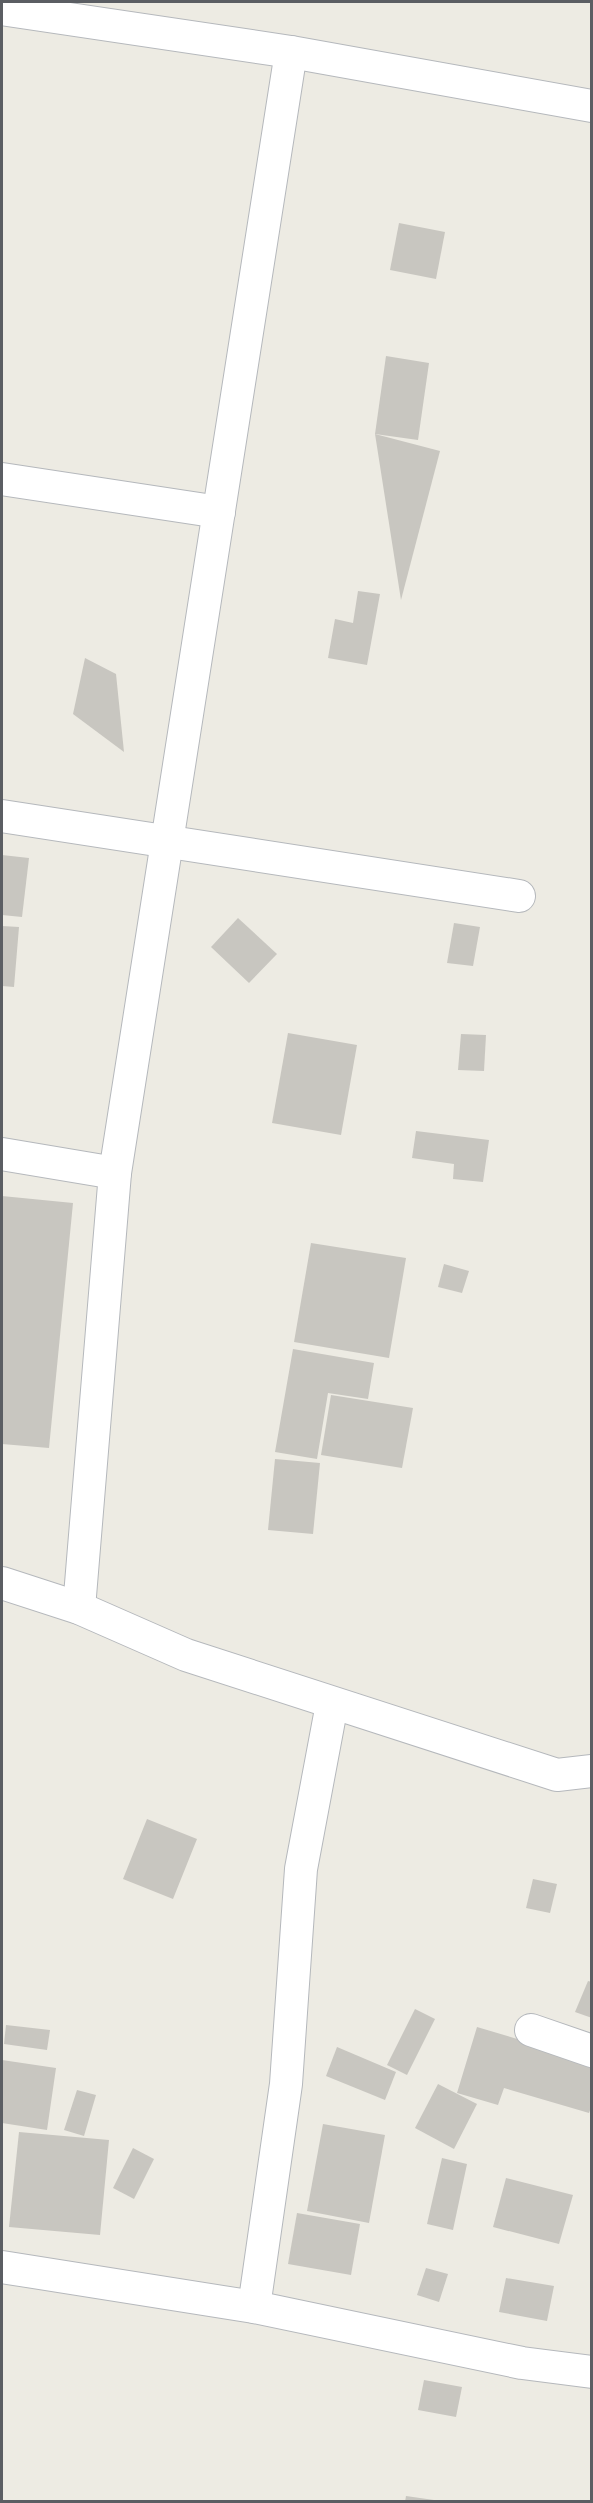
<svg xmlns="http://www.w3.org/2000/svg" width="593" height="2503" viewBox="0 0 593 2503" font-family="'Fira Sans',sans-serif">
<rect width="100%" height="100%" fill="#edebe3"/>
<g fill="#c8c6c0">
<polygon points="399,223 445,232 436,279 390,270"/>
<polygon points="386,356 429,363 418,440 375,434"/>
<polygon points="375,434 440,451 401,600"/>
<polygon points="358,591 380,594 367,665 328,658 335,619 353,623"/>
<polygon points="85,658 116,674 124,752 73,714"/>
<polygon points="2,855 29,858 22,917 2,915"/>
<polygon points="238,918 277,954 249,983 211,947"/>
<polygon points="454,923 480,927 473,966 447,963"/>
<polygon points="2,926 19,927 14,987 2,986"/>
<polygon points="288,1033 357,1045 341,1135 272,1123"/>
<polygon points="461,1034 486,1035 484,1071 458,1070"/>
<polygon points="416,1131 489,1140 483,1182 453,1179 454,1164 412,1158"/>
<polygon points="2,1196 73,1203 49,1448 2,1444"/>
<polygon points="311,1243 406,1258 389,1358 294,1342"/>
<polygon points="444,1264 469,1271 462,1293 438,1287"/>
<polygon points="293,1349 374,1363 368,1399 328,1393 317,1459 275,1452"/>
<polygon points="331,1395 413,1408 402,1468 321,1455"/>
<polygon points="275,1459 320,1463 313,1534 268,1530"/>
<polygon points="147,1819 197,1839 173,1899 123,1879"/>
<polygon points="533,1879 557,1884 550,1913 526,1908"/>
<polygon points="588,1981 592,1982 592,2018 575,2012"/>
<polygon points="415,2009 435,2019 407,2075 387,2065"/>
<polygon points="6,2025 50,2030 47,2050 4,2044"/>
<polygon points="477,2027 592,2061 592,2105 589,2113 504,2088 498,2105 457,2093"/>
<polygon points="337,2047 396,2072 385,2100 326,2076"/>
<polygon points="2,2060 56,2068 47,2130 2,2123"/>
<polygon points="438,2084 477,2104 454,2149 415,2128"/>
<polygon points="77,2090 96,2095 84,2136 64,2130"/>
<polygon points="323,2124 385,2135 369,2223 307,2211"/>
<polygon points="19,2132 109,2140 100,2235 9,2227"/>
<polygon points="133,2148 154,2159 134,2199 113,2188"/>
<polygon points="442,2158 467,2164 453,2230 427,2224"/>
<polygon points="506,2178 573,2195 559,2244 493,2227"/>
<polygon points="297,2213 360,2224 351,2275 288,2264"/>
<polygon points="426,2268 448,2274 439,2302 417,2295"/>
<polygon points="506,2278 554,2286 547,2321 499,2312"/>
<polygon points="424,2380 462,2387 456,2417 418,2410"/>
<polygon points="406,2496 434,2500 434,2502 405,2502"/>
</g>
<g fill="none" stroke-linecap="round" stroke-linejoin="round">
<g stroke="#b5b8bc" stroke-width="34">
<g id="street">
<polyline points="2,9 291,52 592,106"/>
<polyline points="2,479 219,512"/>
<polyline points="2,816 519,896"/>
<polyline points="2,1154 115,1173"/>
<polyline points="2,1583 79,1608 186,1655 557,1775 592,1771"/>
<polyline points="79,1608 115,1173 291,52"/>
<polyline points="531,2030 592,2051"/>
<polyline points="2,2267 254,2307 522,2363 592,2372"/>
<polyline points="254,2307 286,2084 301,1869 332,1704"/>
</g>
</g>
<use href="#street" stroke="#fff" stroke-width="32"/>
</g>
<rect width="593" height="2503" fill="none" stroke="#5b5e63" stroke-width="6"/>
</svg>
